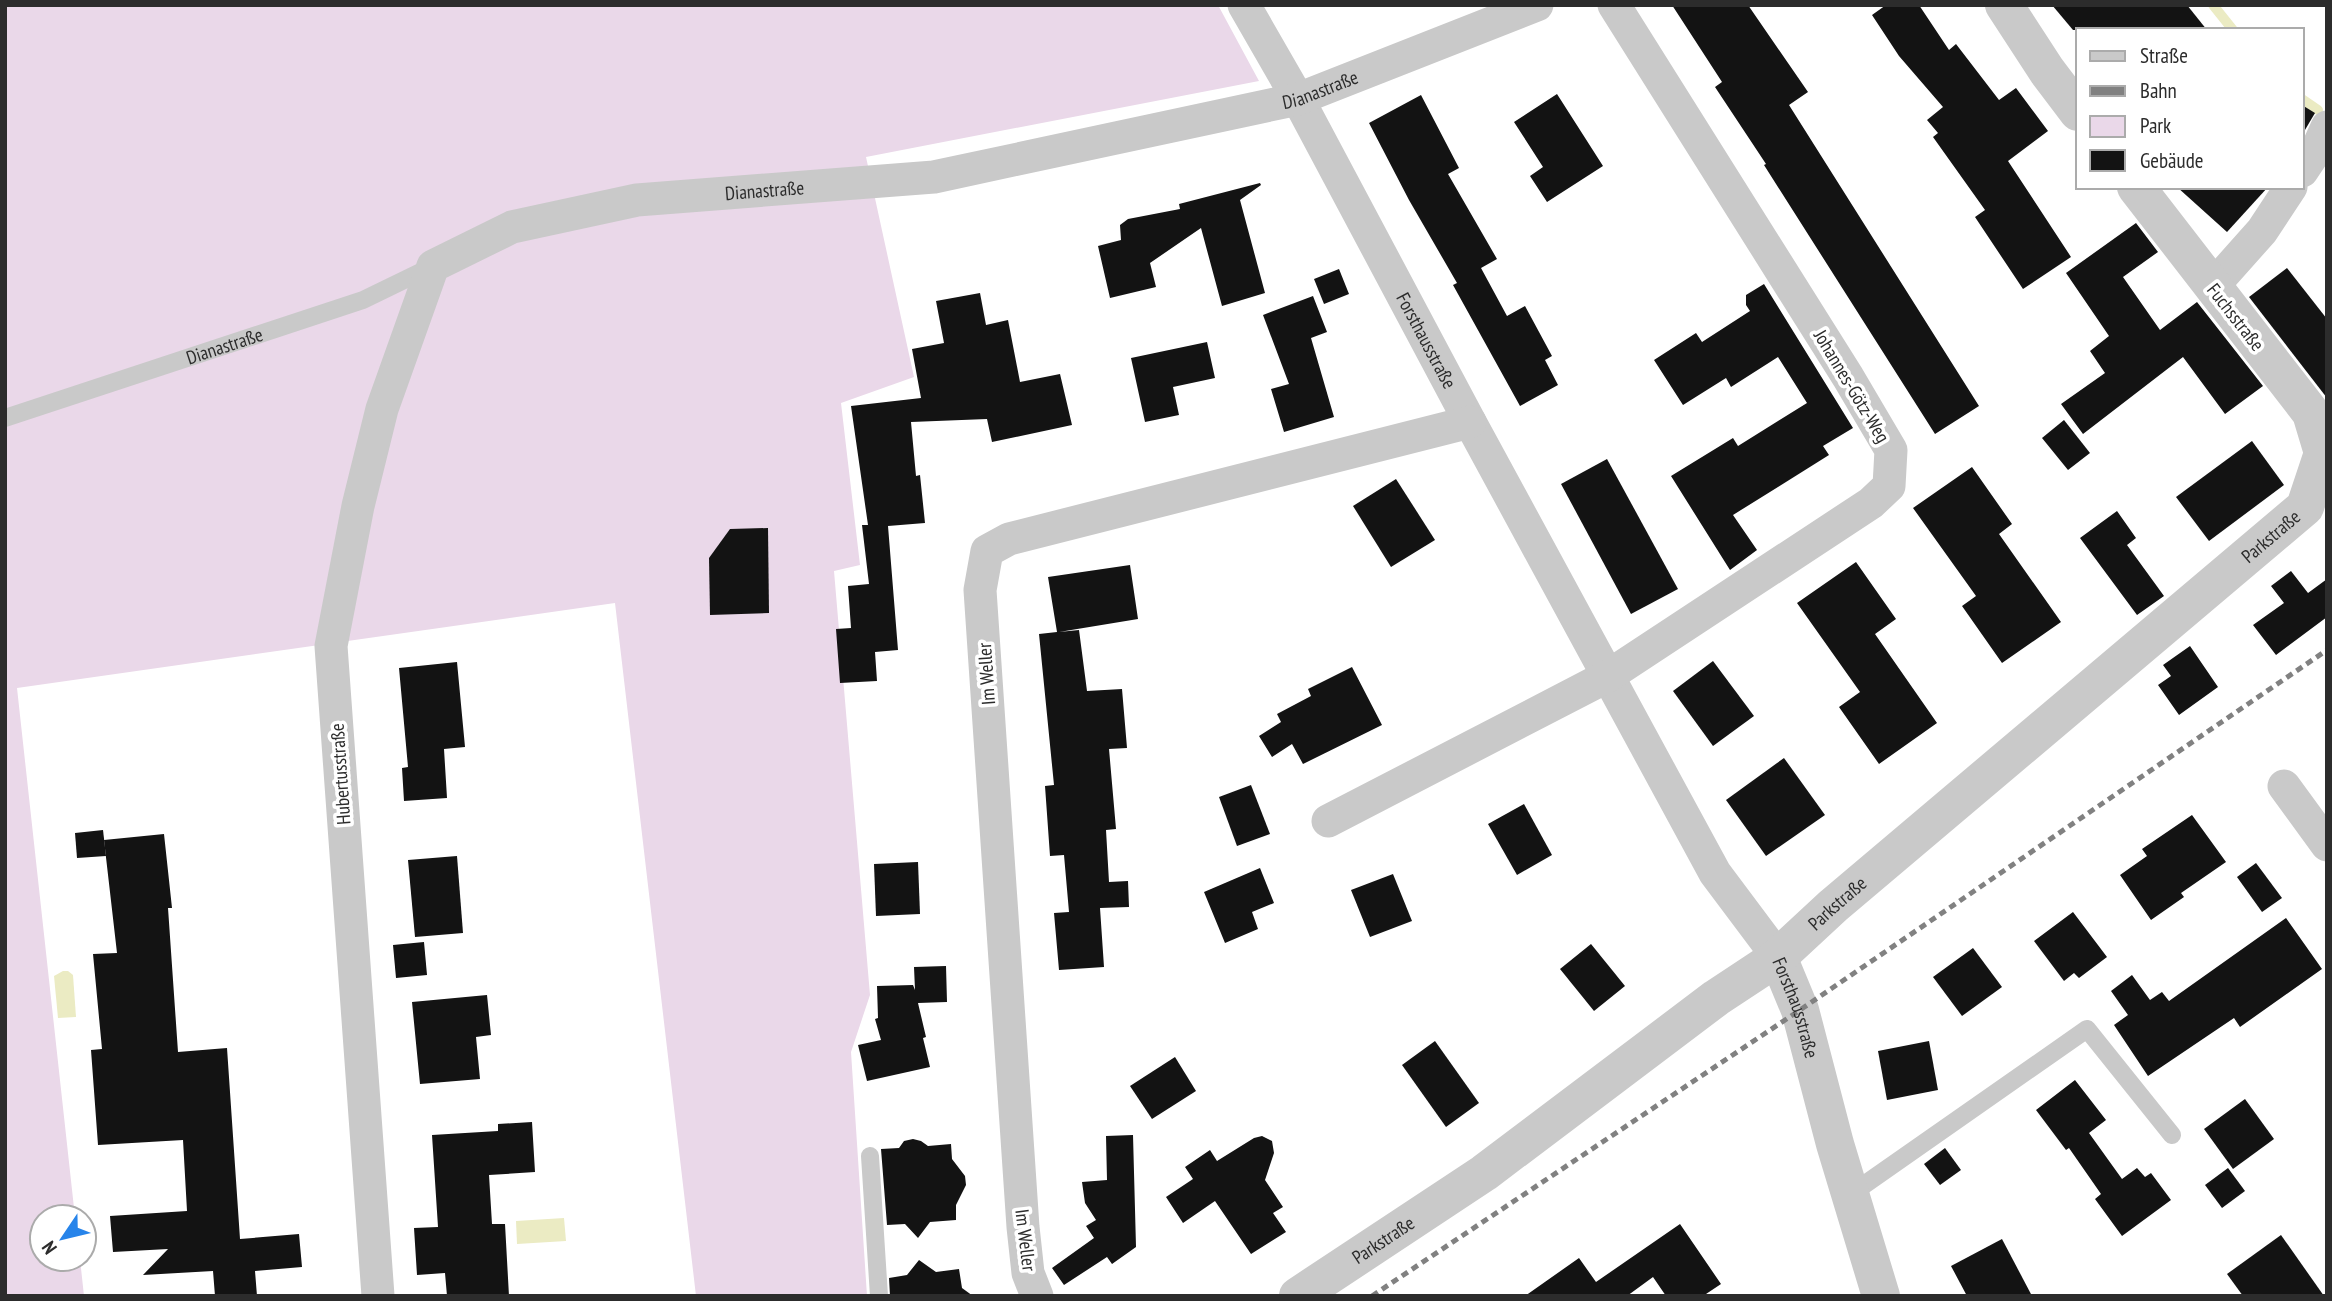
<svg xmlns="http://www.w3.org/2000/svg" width="2332" height="1301" viewBox="0 0 2332 1301" font-family="'PT Sans Narrow',sans-serif">
<rect width="100%" height="100%" fill="#fff"/>
<polygon fill="#ead8e9" points="5,5 1218,5 1259,81 866,157 914,377 841,403 860,565 834,571 870,995 851,1052 867,1296 696,1296 615,603 17,688 75,1217 42,1217 42,1259 80,1259 84,1296 5,1296"/>
<g fill="#ebebc3">
<polygon points="63,971 68,971 73,975 76,1017 58,1018 54,976"/>
<polygon points="564,1218 566,1241 517,1244 516,1221"/>
</g>
<g fill="none" stroke-linecap="round" stroke-linejoin="round">
<g stroke="#ebebc3" stroke-width="10">
<polyline points="2213,5 2233,30"/>
<polyline points="2302,99 2318,110"/>
</g>
</g>
<g fill="#131313">
<polygon points="1672,5 1748,5 1808,92 1789,105 1979,406 1935,434 1764,165 1766,164 1715,87 1722,82"/>
<polygon points="1886,5 1919,5 1949,50 1956,44 1999,100 2016,88 2048,131 2008,161 2071,257 2023,289 1975,217 1985,210 1933,137 1938,133 1927,120 1943,107 1899,56 1872,15"/>
<polygon points="2052,5 2187,5 2207,30 2073,30"/>
<polygon points="1557,94 1603,166 1547,202 1530,176 1543,167 1514,122"/>
<polygon points="1421,95 1459,168 1448,174 1497,259 1481,268 1507,316 1525,306 1552,356 1545,360 1558,385 1520,406 1453,285 1457,283 1409,200 1369,123"/>
<polygon points="2302,105 2315,113 2302,135"/>
<polygon points="1260,183 1261,185 1240,200 1265,293 1222,306 1201,228 1150,263 1156,287 1110,298 1098,246 1121,240 1120,225 1128,219 1180,209 1179,204"/>
<polygon points="2177,187 2268,187 2227,232"/>
<polygon points="2136,223 2158,252 2123,277 2160,330 2197,302 2263,386 2225,414 2183,357 2083,434 2061,404 2105,373 2090,351 2109,336 2066,273"/>
<polygon points="2287,268 2327,319 2327,398 2249,297"/>
<polygon points="1339,269 1349,294 1324,304 1314,279"/>
<polygon points="1764,284 1853,428 1823,446 1829,455 1733,515 1757,550 1730,570 1671,476 1733,438 1738,446 1807,403 1778,357 1731,387 1726,378 1683,405 1654,360 1696,333 1702,342 1750,311 1746,305 1746,295"/>
<polygon points="980,293 986,325 1008,320 1020,382 1060,374 1072,425 992,442 987,419 911,422 916,476 920,475 925,523 888,526 898,650 875,652 877,681 840,683 836,629 851,628 848,586 869,584 862,525 868,525 851,406 921,398 912,349 944,343 936,301"/>
<polygon points="1313,296 1327,332 1311,338 1334,417 1284,432 1271,389 1289,384 1263,315"/>
<polygon points="1207,342 1215,378 1173,387 1179,415 1145,422 1131,358"/>
<polygon points="2064,420 2090,453 2068,470 2042,438"/>
<polygon points="2252,441 2284,485 2209,541 2176,497"/>
<polygon points="1607,459 1678,589 1631,614 1561,484"/>
<polygon points="1972,467 2012,524 1999,534 2061,622 2002,663 1962,606 1976,596 1913,508"/>
<polygon points="1396,479 1435,540 1391,567 1353,506"/>
<polygon points="2117,511 2136,538 2127,545 2164,596 2137,615 2080,538"/>
<polygon points="768,528 769,613 710,615 709,558 730,529"/>
<polygon points="1856,562 1896,619 1875,634 1937,723 1879,764 1839,707 1860,692 1797,603"/>
<polygon points="1130,565 1138,619 1059,632 1079,630 1087,691 1122,689 1127,748 1109,749 1116,829 1106,830 1109,882 1128,881 1129,907 1100,908 1104,967 1059,970 1054,913 1069,912 1064,855 1050,856 1045,786 1054,785 1039,634 1057,632 1048,577"/>
<polygon points="2291,571 2308,593 2327,579 2327,617 2276,655 2253,625 2284,603 2271,586"/>
<polygon points="2190,646 2218,687 2179,715 2158,685 2171,676 2163,665"/>
<polygon points="1713,661 1754,716 1713,746 1673,691"/>
<polygon points="457,662 465,747 444,749 447,798 404,801 402,768 408,767 399,668"/>
<polygon points="1352,667 1382,725 1303,764 1292,744 1272,757 1259,736 1281,722 1277,714 1311,696 1308,689"/>
<polygon points="1784,758 1825,815 1766,856 1726,800"/>
<polygon points="1251,785 1270,834 1237,846 1219,797"/>
<polygon points="1524,804 1552,855 1517,875 1488,824"/>
<polygon points="2192,815 2226,862 2181,893 2184,897 2151,920 2120,875 2147,856 2142,849"/>
<polygon points="103,830 106,856 77,858 75,833"/>
<polygon points="164,834 172,908 168,908 178,1052 227,1048 240,1239 299,1234 302,1267 255,1271 257,1296 215,1296 213,1271 143,1275 168,1249 113,1252 110,1216 187,1211 183,1140 98,1145 91,1050 102,1049 93,954 117,953 104,840"/>
<polygon points="457,856 463,933 415,937 408,860"/>
<polygon points="918,862 920,914 876,916 874,864"/>
<polygon points="2256,863 2282,898 2262,912 2237,877"/>
<polygon points="1260,868 1274,903 1252,912 1258,929 1225,943 1204,892"/>
<polygon points="1393,874 1412,921 1370,937 1351,890"/>
<polygon points="2073,912 2107,957 2079,978 2074,973 2064,981 2034,941"/>
<polygon points="2286,918 2322,969 2240,1027 2234,1018 2148,1076 2114,1025 2128,1015 2111,991 2132,975 2150,1000 2162,992 2169,1001"/>
<polygon points="424,942 427,975 396,978 393,945"/>
<polygon points="1591,944 1625,986 1594,1011 1560,969"/>
<polygon points="1973,948 2002,987 1962,1016 1933,977"/>
<polygon points="946,966 947,1002 918,1003 926,1037 923,1038 930,1067 867,1081 858,1045 881,1040 875,1019 878,1018 877,986 913,985 915,990 914,967"/>
<polygon points="487,995 491,1035 476,1037 480,1079 420,1084 412,1002"/>
<polygon points="1435,1041 1479,1103 1446,1127 1402,1065"/>
<polygon points="1929,1041 1938,1090 1887,1100 1878,1051"/>
<polygon points="1175,1057 1196,1091 1152,1119 1130,1086"/>
<polygon points="2075,1080 2106,1120 2089,1133 2122,1179 2137,1168 2145,1177 2151,1173 2171,1200 2122,1236 2095,1199 2101,1194 2069,1148 2066,1150 2036,1110"/>
<polygon points="2245,1099 2274,1139 2233,1169 2204,1129"/>
<polygon points="532,1122 535,1172 489,1175 492,1224 505,1224 509,1296 447,1296 445,1273 417,1275 414,1228 438,1227 432,1135 498,1131 498,1124"/>
<polygon points="1133,1135 1136,1247 1112,1264 1107,1257 1064,1285 1052,1268 1094,1238 1086,1226 1096,1220 1085,1203 1082,1182 1107,1180 1106,1136"/>
<polygon points="1262,1136 1272,1141 1274,1153 1265,1180 1283,1207 1273,1213 1286,1232 1251,1254 1215,1201 1183,1223 1166,1197 1193,1179 1185,1167 1210,1150 1217,1161 1254,1138"/>
<polygon points="913,1139 921,1141 928,1146 951,1144 952,1159 965,1176 966,1185 956,1205 956,1220 930,1222 918,1238 905,1224 887,1225 881,1149 899,1148 904,1141"/>
<polygon points="1945,1148 1961,1170 1940,1185 1924,1164"/>
<polygon points="2228,1168 2245,1191 2222,1208 2205,1185"/>
<polygon points="1680,1224 1721,1284 1703,1296 1666,1296 1653,1277 1627,1296 1525,1296 1579,1258 1596,1282"/>
<polygon points="2281,1235 2324,1296 2243,1296 2227,1274"/>
<polygon points="2002,1239 2032,1296 1967,1296 1951,1266"/>
<polygon points="919,1260 936,1272 959,1269 962,1288 973,1296 890,1296 889,1278 907,1275"/>
</g>
<g fill="none" stroke-linecap="round" stroke-linejoin="round">
<g stroke="#c9c9c9" stroke-width="18">
<path id="s1" d="M5 418 363 300 433 266"/>
<polyline points="870,1156 879,1296"/>
<polyline points="1851,1194 2087,1029 2172,1135"/>
</g>
<g stroke="#c9c9c9" stroke-width="33">
<path id="s2" d="M1244 5 1298 99 1470 422 1715 873 1778 957"/>
<polyline points="2302,171 2318,147 2327,127"/>
<polyline points="2213,286 2262,231 2291,187"/>
<polyline points="2284,786 2327,845"/>
<polyline points="1328,821 1608,676 1871,503 1889,486 1891,450 1848,377 1614,5"/>
<path id="s3" d="M378 1296 331 646 358 506 382 409 433 266 512 227 637 200 934 177 1298 99 1537 5"/>
<polyline points="1037,1296 1028,1273 1023,1227 980,590 987,551 1009,539 1470,422"/>
</g>
<g stroke="#c9c9c9" stroke-width="38">
<polyline points="2004,5 2047,71 2078,112"/>
<path id="s4" d="M1778 957 1800 1010 1835 1144 1881 1296"/>
<path id="s5" d="M1298 1296 1484 1173 1716 998 1778 957 1833 906 2305 507 2323 453 2311 413 2136 187"/>
</g>
<polyline stroke="#818181" stroke-width="5" stroke-dasharray="7 5" stroke-linecap="butt" points="1372,1296 1800,1010 2327,650"/>
</g>
<g text-anchor="middle" stroke-width="7" stroke-linejoin="round" paint-order="stroke">
<g font-size="19" fill="#2c2c2c" stroke="#fff">
<text dy="7" stroke="none"><textPath href="#s3" startOffset="1956">Dianastraße</textPath></text>
<text dy="7" stroke="none"><textPath href="#s3" startOffset="1390">Dianastraße</textPath></text>
<text transform="translate(2236 317) rotate(52)" y="7">Fuchsstraße</text>
<text dy="7" stroke="none"><textPath href="#s2" startOffset="382">Forsthausstraße</textPath></text>
<text dy="7" stroke="none"><textPath href="#s1" startOffset="231">Dianastraße</textPath></text>
<text transform="translate(1852 386) rotate(59)" y="7">Johannes-Götz-Weg</text>
<text dy="7" stroke="none"><textPath href="#s5" startOffset="1236">Parkstraße</textPath></text>
<text transform="translate(986 674) rotate(-94)" y="7">Im Weller</text>
<text transform="translate(340 774) rotate(-94)" y="7">Hubertusstraße</text>
<text dy="7" stroke="none"><textPath href="#s5" startOffset="668">Parkstraße</textPath></text>
<text dy="7" stroke="none"><textPath href="#s4" startOffset="54">Forsthausstraße</textPath></text>
<text transform="translate(1026 1240) rotate(83)" y="7">Im Weller</text>
<text dy="7" stroke="none"><textPath href="#s5" startOffset="102">Parkstraße</textPath></text>
</g>
</g>
<rect width="2332" height="1301" fill="none" stroke="#2c2c2c" stroke-width="14"/>
<rect x="2076" y="28" width="228" height="161" fill="#ffffff" stroke="#ababab" stroke-width="2"/>
<rect x="2090" y="51" width="35" height="10" fill="#c9c9c9" stroke="#ababab" stroke-width="2"/>
<text x="2140" y="63" font-size="21" fill="#2c2c2c">Straße</text>
<rect x="2090" y="86" width="35" height="10" fill="#818181" stroke="#ababab" stroke-width="2"/>
<text x="2140" y="98" font-size="21" fill="#2c2c2c">Bahn</text>
<rect x="2090" y="116" width="35" height="21" fill="#ead8e9" stroke="#ababab" stroke-width="2"/>
<text x="2140" y="133" font-size="21" fill="#2c2c2c">Park</text>
<rect x="2090" y="150" width="35" height="21" fill="#131313" stroke="#ababab" stroke-width="2"/>
<text x="2140" y="168" font-size="21" fill="#2c2c2c">Gebäude</text>
<g transform="translate(63 1238) rotate(235)"><circle r="33" fill="#ffffff" stroke="#ababab" stroke-width="2"/>
<path d="M0-5L12 26L0 18L-12 26Z" fill="#2784ea"/>
<text y="-10" font-size="19" font-weight="bold" text-anchor="middle" fill="#2c2c2c">N</text>
</g>
</svg>
